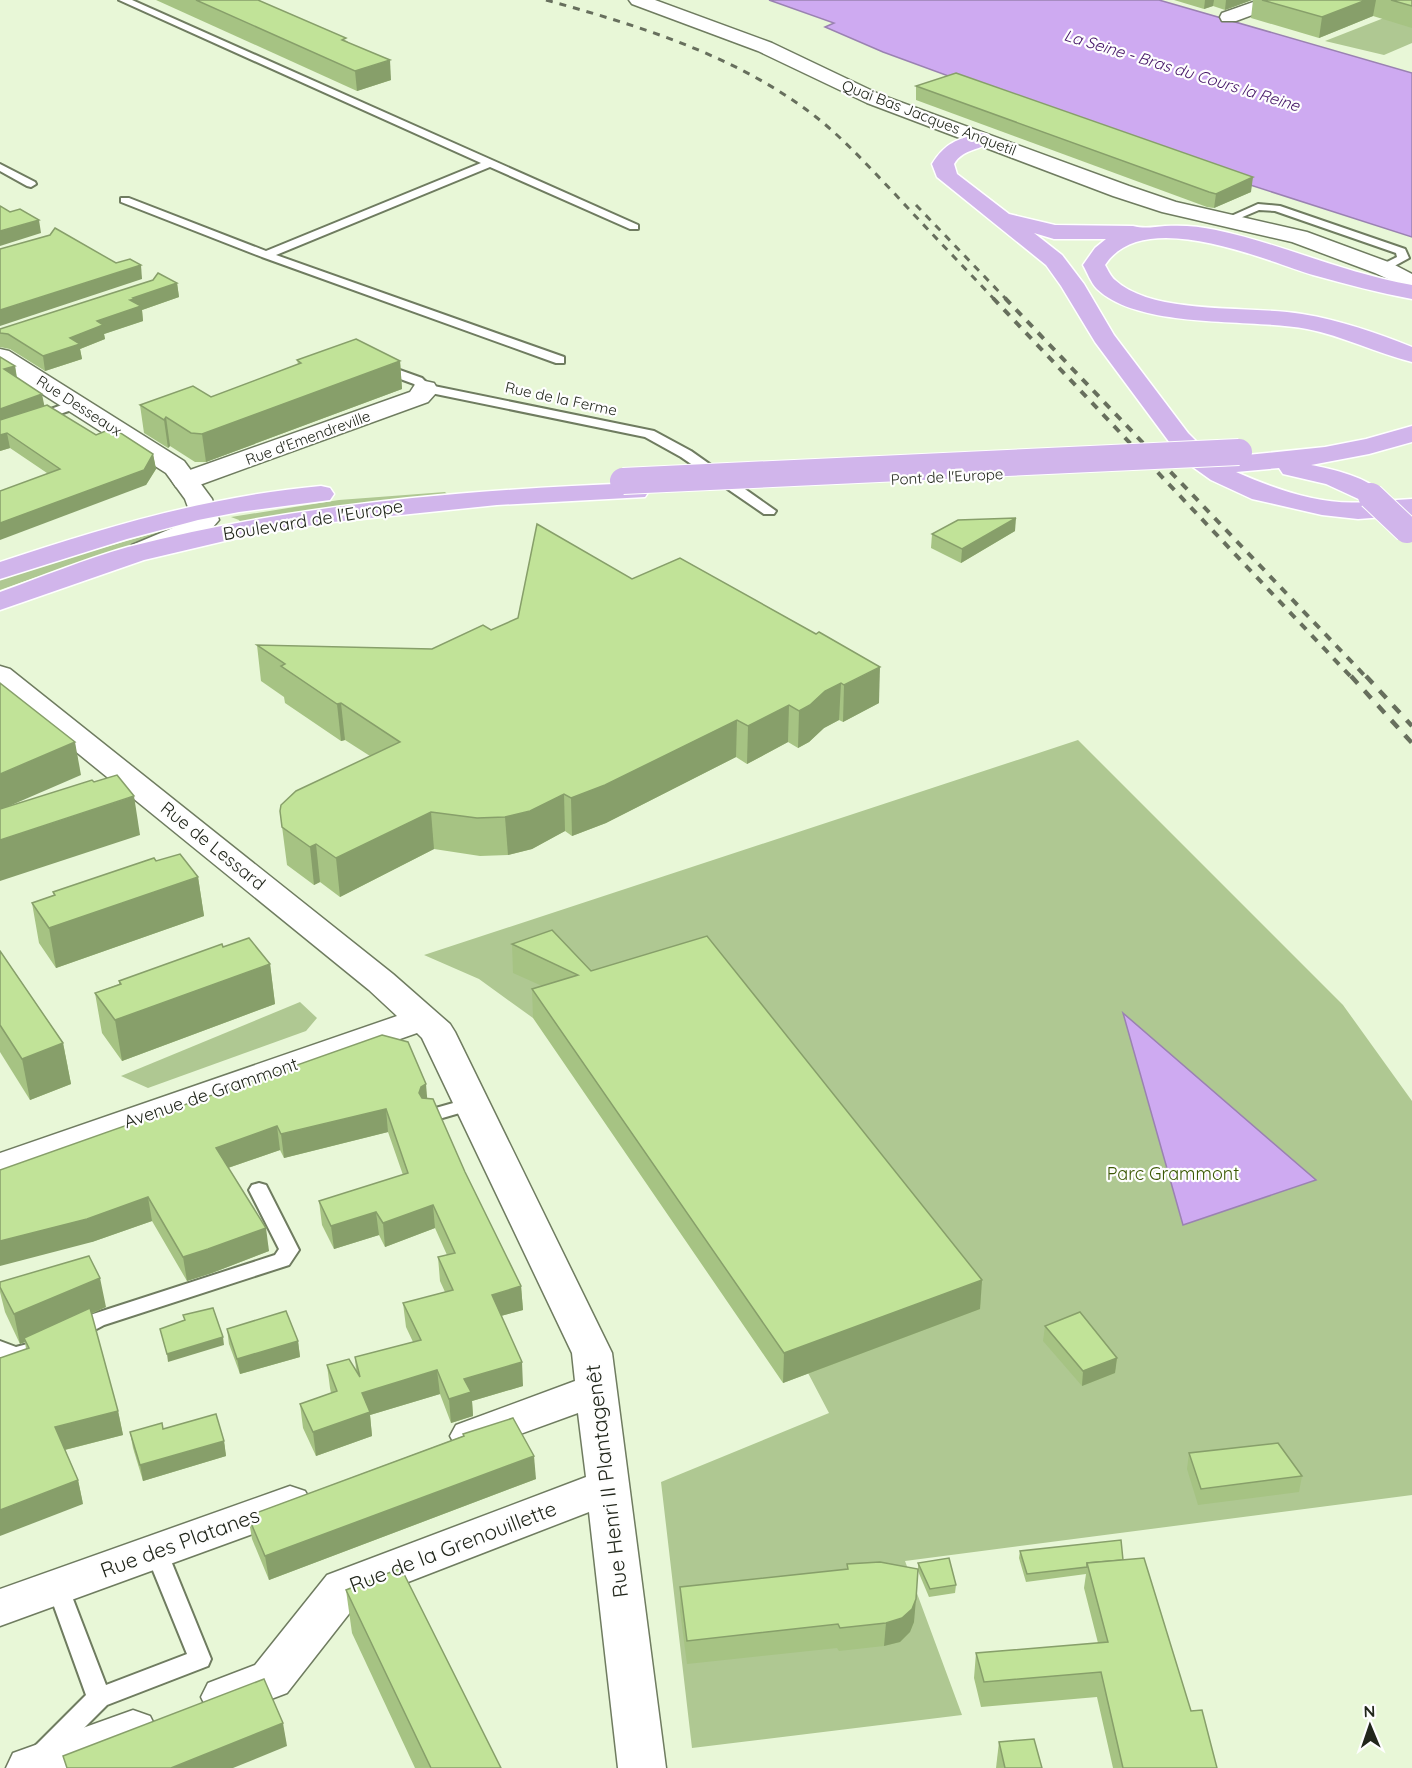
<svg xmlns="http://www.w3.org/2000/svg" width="1412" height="1768" viewBox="0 0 1412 1768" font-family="Quicksand,sans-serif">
<rect width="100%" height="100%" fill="#e8f7d7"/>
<g fill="#afc892">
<polygon points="1412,7 1412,43 1384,55 1325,41"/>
<polygon points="445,492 448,495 242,525 239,520 231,517 339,500"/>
<path d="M176 527C119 552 58 569 0 590V580L63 559Z"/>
<polygon points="1078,740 1343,1005 1412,1101 1412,1495 905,1561 962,1715 692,1748 661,1482 829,1413 808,1373 707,965 533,1018 479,979 424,955"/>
<polygon points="300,1002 317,1018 306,1031 148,1088 121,1076"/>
</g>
<g fill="#ceaaf1" stroke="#9a82b1" stroke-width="1.5">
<polygon points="769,0 1159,0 1412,73 1412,237 1216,174 883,52 825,27 834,23"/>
<polygon points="1123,1013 1316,1180 1183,1225"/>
</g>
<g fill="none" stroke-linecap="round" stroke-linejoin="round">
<g stroke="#6f7c60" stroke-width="4">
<g id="lane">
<polygon points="119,0 132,0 638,225 638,229 630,229 490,167 276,255 564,357 564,363 556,363 262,257 121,202 121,198 129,198 266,251 481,163"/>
<polygon points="0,164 35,182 36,184 31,187 27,186 0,171"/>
<polygon points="1258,204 1280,206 1405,249 1409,258 1387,270 1379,270 1379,266 1397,257 1396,253 1275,211 1259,210 1226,224 1220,221"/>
<polygon points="380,363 422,378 429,385 654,431 691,451 776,511 774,514 764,514 681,457 645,437 421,391 414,384 376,370 376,364"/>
<polygon points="76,400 80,401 82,404 80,407 0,435 0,427"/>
<polygon points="471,1098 477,1100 480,1104 477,1108 432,1121 425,1119 423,1115 425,1111"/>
<path d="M259 1183 266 1185 299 1250 289 1265 104 1325C92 1331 80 1340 67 1336L64 1331 67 1326 90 1315 275 1255 279 1249 249 1190 252 1185Z"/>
<polygon points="0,1341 16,1347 35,1342 42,1345 45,1350 42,1355 15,1363 0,1357"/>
<polygon points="156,1542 164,1545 167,1551 211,1659 208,1666 107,1705 44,1768 16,1768 20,1761 86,1695 47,1587 50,1581 58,1578 66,1581 106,1685 187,1654 145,1551 148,1545"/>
</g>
</g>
<g stroke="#6f7c60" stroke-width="3">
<g id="street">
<polygon points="1259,0 1285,0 1282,4 1236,21 1222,21 1220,17 1222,13"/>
<polygon points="425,381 434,383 437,388 436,393 428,402 194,487 185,489 176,487 172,481 176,475 410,392 416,383"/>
<polygon points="0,666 10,669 393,974 450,1024 455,1032 612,1353 666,1768 618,1768 589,1512 359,1601 287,1693 224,1717 208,1711 201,1697 208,1683 255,1665 327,1575 586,1477 578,1413 471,1452 456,1447 450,1436 456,1425 575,1381 572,1353 422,1038 417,1033 0,1180 0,1153 397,1016 369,990 0,690"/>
<polygon points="290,1486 305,1491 312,1503 305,1515 0,1626 0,1589"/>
<polygon points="133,1710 150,1716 157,1730 150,1744 86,1768 6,1768 13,1753"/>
</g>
</g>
<g stroke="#6f7c60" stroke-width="3">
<g id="secondary">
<polygon points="629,0 655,0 772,43 881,95 1129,186 1176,202 1307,232 1391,263 1412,274 1412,290 1375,273 1292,242 1162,212 1113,196 867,103 758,51 632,4"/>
<polygon points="0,349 9,351 184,461 212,499 219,520 207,534 152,557 142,559 132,557 128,551 132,545 187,522 192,518 185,499 166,473 0,367"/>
</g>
</g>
<g stroke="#fff" stroke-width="3">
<g id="primary">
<path d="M981 133 988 135 991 139C982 152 964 147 954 164L957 174 1009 214 1055 225 1133 226C1144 229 1154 227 1165 226 1182 225 1199 226 1216 230 1282 244 1344 273 1412 285V299C1379 293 1346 284 1313 275 1264 260 1143 206 1105 265 1108 270 1111 277 1115 280 1154 316 1251 305 1302 314 1340 320 1377 333 1412 347V362C1376 353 1343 336 1307 329 1250 318 1140 330 1097 289 1091 283 1087 272 1083 265L1095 248 1106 239H1054L1034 233 1062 255 1084 284 1114 335 1188 433 1208 453 1225 465 1228 458 1237 456 1325 447 1366 439 1412 426V442L1369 454 1311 465C1332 469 1372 478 1384 496L1381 501 1412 499V515L1358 519 1322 515 1252 499 1211 480 1190 465 1170 443 1095 342 1061 286 1046 265 937 177 932 164C945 143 957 139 981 133ZM1279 468 1283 474 1326 484 1365 502C1322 506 1275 489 1236 472Z"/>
<path d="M636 483 645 485 649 491 645 497 497 505 333 522 250 535 144 560 0 610V592C42 577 85 559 128 547 295 504 465 490 636 483Z"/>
<path d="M321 486 330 488 334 494 330 500 239 512 198 520 127 539 0 579V562C105 527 210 496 321 486Z"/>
</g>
</g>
<use href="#lane" fill="#fff" fill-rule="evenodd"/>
<use href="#street" fill="#fff" fill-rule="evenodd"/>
<use href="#secondary" fill="#fff" fill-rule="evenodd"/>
<use href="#primary" fill="#d1b5eb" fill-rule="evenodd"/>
<g stroke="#676f5d" stroke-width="3" stroke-dasharray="7 7" stroke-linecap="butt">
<path d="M546 0C640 26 738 56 816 117 845 140 869 167 894 193 927 229 961 264 994 299"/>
<polyline points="916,205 1006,299"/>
</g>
<g stroke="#676f5d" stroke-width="4" stroke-dasharray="8 8" stroke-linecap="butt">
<polyline points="993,298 1352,678"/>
<polyline points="1005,298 1367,678"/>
</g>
<g stroke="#676f5d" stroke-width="4.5" stroke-dasharray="10 10" stroke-linecap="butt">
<polyline points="1351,676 1412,743"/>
<polyline points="1366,676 1412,726"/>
</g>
<g stroke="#fff" stroke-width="28" stroke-linecap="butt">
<g id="primary-bridge">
<polyline points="623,481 1239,452"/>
<polyline points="1371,496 1407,530"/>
</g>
</g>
<use href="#primary-bridge" stroke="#d1b5eb" stroke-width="26"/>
</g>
<g fill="#a6c383">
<polygon points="156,0 258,0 347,41 391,80 357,91"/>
<polygon points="1174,0 1252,0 1225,10 1213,6 1204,9"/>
<polygon points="1253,0 1412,0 1412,28 1373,16 1319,38 1251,18"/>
<polygon points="916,86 1251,192 1214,208 1207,207 916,100"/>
<polygon points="177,283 179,297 142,310 143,321 104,334 105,339 80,349 82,359 45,371 10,349 0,347 0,329"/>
<polygon points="297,360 400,361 402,389 206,462 195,462 170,446 168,448 144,433 140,405 211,397 298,364"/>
<polygon points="15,366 17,377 44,406 96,435 153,454 156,469 146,485 47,473 10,448 0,451"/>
<polygon points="1015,531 961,563 931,548 932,534"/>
<polygon points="680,558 879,703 843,722 839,720 824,728 809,742 798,748 788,742 747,764 736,757 606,823 572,836 565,831 532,849 508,855 480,856 434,849 340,897 320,882 314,885 287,865 280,811 370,756 345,740 341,741 285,703 284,697 261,681 257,645 432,649 491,630 632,579"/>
<polygon points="156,861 198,877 204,916 56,968 39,943 32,903 54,895 53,892"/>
<polygon points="512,944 591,971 982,1280 980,1309 783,1383 533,1018 532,989 542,986 513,973"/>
<polygon points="223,947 270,964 275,1004 122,1061 102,1033 95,993 119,984 119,981"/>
<polygon points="0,951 63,1043 71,1084 30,1100 0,1052"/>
<polygon points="428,1099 521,1286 523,1310 501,1316 523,1386 472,1401 473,1416 451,1423 440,1394 370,1415 372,1436 316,1456 303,1428 300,1404 331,1393 330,1388 327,1365 356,1370 355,1357 413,1342 406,1327 403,1303 445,1292 440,1281 438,1257 447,1255 435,1228 385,1247 379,1235 334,1249 322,1225 319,1201 403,1175 388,1132 284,1158 280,1150 228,1168 269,1251 212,1273 187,1281 152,1221 92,1242 0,1170"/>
<polygon points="0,1282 106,1307 91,1314 118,1411 123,1435 65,1450 78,1480 83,1504 26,1349 25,1342 20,1344 5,1312 0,1292"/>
<polygon points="1045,1326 1117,1358 1115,1373 1082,1386 1043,1341"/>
<polygon points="227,1329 298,1341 300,1357 240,1374 229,1344"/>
<polygon points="163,1429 224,1441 226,1456 143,1481 133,1448 130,1432"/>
<polygon points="463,1434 536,1479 269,1580 252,1539 248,1516 463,1436"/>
<polygon points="1189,1453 1302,1476 1299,1492 1198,1505 1187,1469"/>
<polygon points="1020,1551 1123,1560 1217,1768 1113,1768 1097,1697 981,1707 974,1678 976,1653 1098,1643 1084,1588 1086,1574 1026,1582 1019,1558"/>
<polygon points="918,1563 956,1585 955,1593 929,1597 918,1571"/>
<polygon points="847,1564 914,1622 910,1632 900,1642 884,1646 839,1651 837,1648 687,1664 680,1611 680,1587 847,1569"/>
<polygon points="346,1590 501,1768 415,1768 352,1633"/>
<polygon points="999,1742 1042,1768 996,1768"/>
</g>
<g fill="#879f6a">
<polygon points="1205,0 1214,0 1213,6 1204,9"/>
<polygon points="1226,0 1252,0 1225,10"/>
<polygon points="1366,0 1376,0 1373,16 1319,38 1322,17"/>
<polygon points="390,60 391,80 357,91 355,71"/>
<polygon points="1253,177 1251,192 1214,208 1216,194"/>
<polygon points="39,220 41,233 0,246 0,231"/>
<polygon points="141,265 142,279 0,326 0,310"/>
<polygon points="177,283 179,297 142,310 143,321 104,334 105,339 80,349 82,359 45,371 43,356 70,338 133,298"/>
<polygon points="400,361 402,389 206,462 202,434"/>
<polygon points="15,366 17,381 4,369"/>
<polygon points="42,394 45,409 0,425 0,409"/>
<polygon points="166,417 170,446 168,448 164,420"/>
<polygon points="7,433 10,448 0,451 0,435"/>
<polygon points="153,454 156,469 146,485 0,540 0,523"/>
<polygon points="1016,518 1015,531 961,563 962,549"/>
<polygon points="880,667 879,703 843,722 844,685"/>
<polygon points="841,683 839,720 824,728 809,742 798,748 799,711 825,691"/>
<polygon points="341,703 345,740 341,741 337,704"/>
<polygon points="789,705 788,742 747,764 748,726"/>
<polygon points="737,720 736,757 606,823 572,836 571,798"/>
<polygon points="75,742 81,775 0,810 0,774"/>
<polygon points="564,794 565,831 532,849 508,855 505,817"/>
<polygon points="134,796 140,835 0,881 0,840"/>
<polygon points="431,812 434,849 340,897 336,858"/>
<polygon points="316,844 320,882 314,885 310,847"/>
<polygon points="198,877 204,916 56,968 49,928"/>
<polygon points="270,964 275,1004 122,1061 115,1020"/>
<polygon points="63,1043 71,1084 30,1100 22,1059"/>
<polygon points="426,1084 428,1108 419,1093 421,1087"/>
<polygon points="386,1109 388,1132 284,1158 281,1134"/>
<polygon points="277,1126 280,1150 219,1171 216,1148"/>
<polygon points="148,1197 152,1221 92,1242 0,1266 0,1241"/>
<polygon points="433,1205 435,1228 385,1247 383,1223"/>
<polygon points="376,1212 379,1235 334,1249 331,1226"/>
<polygon points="266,1228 269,1251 212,1273 187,1281 183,1257"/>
<polygon points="100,1278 106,1307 26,1342 24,1338 25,1342 20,1344 14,1314"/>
<polygon points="982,1280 980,1309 783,1383 784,1353"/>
<polygon points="521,1286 523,1310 493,1318 492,1295"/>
<polygon points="223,1337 224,1345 168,1362 167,1354"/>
<polygon points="298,1341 300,1357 240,1374 237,1359"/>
<polygon points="1117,1358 1115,1373 1082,1386 1083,1371"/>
<polygon points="522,1362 523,1386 472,1401 473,1416 451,1423 449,1399 464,1379"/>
<polygon points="437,1370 440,1394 370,1415 372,1436 316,1456 313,1432 362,1393"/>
<polygon points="118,1411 123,1435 60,1451 55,1427"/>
<polygon points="224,1441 226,1456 143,1481 140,1465"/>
<polygon points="534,1456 536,1479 269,1580 265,1556"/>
<polygon points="78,1480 83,1504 0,1536 0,1510"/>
<polygon points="916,1599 914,1622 910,1632 900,1642 884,1646 886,1623"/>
<polygon points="283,1723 287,1746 233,1768 171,1768"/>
</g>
<g fill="#c1e398" stroke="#879f6a" stroke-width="1.5">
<polygon points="196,0 258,0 346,38 342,40 390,60 355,71"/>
<polygon points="1262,0 1366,0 1322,17"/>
<polygon points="1391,0 1412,0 1412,6"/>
<polygon points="956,73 1253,177 1216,194 1209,192 916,86"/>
<polygon points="0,206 10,212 20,209 39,220 0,231"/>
<polygon points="55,228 116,263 130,259 141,265 0,310 0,249 50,235"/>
<polygon points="158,273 177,283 133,298 135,299 130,300 141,306 97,321 103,325 70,338 80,344 43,356 8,334 0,333 0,329 153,280"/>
<polygon points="356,339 400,361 202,434 191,433 166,417 164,420 140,405 193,386 211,397 301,363 297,360"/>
<polygon points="0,357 15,366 4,369 42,394 0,409"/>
<polygon points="47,405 96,435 113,428 153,454 144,470 0,523 0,491 60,469 7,433 0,435 0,420"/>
<polygon points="1016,518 962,549 932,534 958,520"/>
<polygon points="537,524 632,579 680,558 816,634 819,632 880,667 844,685 841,683 825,691 810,705 799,711 789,705 748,726 737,720 605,785 571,798 564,794 530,811 505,817 477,818 431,812 336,858 316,844 310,847 282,827 280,811 281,805 296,791 400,742 341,703 337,704 281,666 285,664 257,645 432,649 483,625 491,630 518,618"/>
<polygon points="0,683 75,742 0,774"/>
<polygon points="117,775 134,796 0,840 0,809 92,780 94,782"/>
<polygon points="180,854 198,877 49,928 32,903 55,895 53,892 154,858 156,861"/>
<polygon points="552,930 591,971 707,936 982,1280 784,1353 532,989 578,975 512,944"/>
<polygon points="249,938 270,964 115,1020 95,993 121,984 119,981 222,944 223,947"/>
<polygon points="0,951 63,1043 22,1059 0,1025"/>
<polygon points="382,1035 408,1042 426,1084 421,1087 419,1093 422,1098 433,1099 465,1172 521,1286 492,1295 522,1362 464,1379 471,1392 449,1399 437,1370 362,1393 370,1412 313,1432 300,1404 337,1391 327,1365 349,1359 360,1377 355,1357 421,1340 403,1303 453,1290 438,1257 455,1253 433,1205 383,1223 376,1212 331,1226 319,1201 408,1173 386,1109 281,1134 277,1126 216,1148 266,1228 208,1249 183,1257 148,1197 87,1219 0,1241 0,1170"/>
<polygon points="89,1256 100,1278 14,1314 0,1287 0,1282"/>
<polygon points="90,1308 118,1411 55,1427 78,1480 0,1510 0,1358 29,1348 24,1338"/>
<polygon points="213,1308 223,1337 167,1354 160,1329 185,1320 183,1315"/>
<polygon points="286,1311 298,1341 237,1359 227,1329"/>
<polygon points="1080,1312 1117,1358 1083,1371 1045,1326"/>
<polygon points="216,1414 224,1441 140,1465 130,1432 162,1423 163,1429"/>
<polygon points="513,1418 534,1456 265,1556 248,1516 464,1436 463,1434"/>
<polygon points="1278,1443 1302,1476 1201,1489 1189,1453"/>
<polygon points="1121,1540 1123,1560 1087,1563 1087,1567 1027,1574 1020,1551"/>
<polygon points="949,1558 956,1585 930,1589 918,1563"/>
<polygon points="1144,1558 1191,1711 1202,1710 1217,1768 1123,1768 1101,1672 984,1682 976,1653 1108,1642 1087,1563"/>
<polygon points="880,1562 918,1569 916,1599 912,1609 902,1618 886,1623 840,1628 838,1624 687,1641 680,1587 848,1569 847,1564"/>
<polygon points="401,1568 501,1768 431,1768 346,1590"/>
<polygon points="264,1679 283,1723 171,1768 67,1768 63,1756"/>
<polygon points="1034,1739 1042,1768 1005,1768 999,1742"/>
</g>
<g text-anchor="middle" stroke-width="4.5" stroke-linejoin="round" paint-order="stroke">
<g font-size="15" fill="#21261b" stroke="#fefefe">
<text transform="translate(929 118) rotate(21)" y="5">Quai Bas Jacques Anquetil</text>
<text transform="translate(561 399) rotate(12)" y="5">Rue de la Ferme</text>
<text transform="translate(79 406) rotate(33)" y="5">Rue Desseaux</text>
<text transform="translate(308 438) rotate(-20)" y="5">Rue d'Emendreville</text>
<text transform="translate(947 477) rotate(-3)" y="5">Pont de l'Europe</text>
</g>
<g font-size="16" font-style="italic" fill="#441466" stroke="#fefefe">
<text transform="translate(1182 70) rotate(17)" y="6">La Seine - Bras du Cours la Reine</text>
</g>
<g font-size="18" fill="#21261b" stroke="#fefefe">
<text transform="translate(313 520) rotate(-9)" y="6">Boulevard de l'Europe</text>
<text transform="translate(213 846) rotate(39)" y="6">Rue de Lessard</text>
<text transform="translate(211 1093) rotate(-19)" y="6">Avenue de Grammont</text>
</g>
<g font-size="18" fill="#3a5703" stroke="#fefefe">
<text x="1173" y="1180">Parc Grammont</text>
</g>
<g font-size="21" fill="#21261b" stroke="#fefefe">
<text transform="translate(607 1481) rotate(-97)" y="7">Rue Henri II Plantagenêt</text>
<text transform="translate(180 1543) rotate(-20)" y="7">Rue des Platanes</text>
<text transform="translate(453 1547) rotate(-21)" y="7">Rue de la Grenouillette</text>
</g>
</g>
<g transform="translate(1370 1726) rotate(358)" stroke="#fefefe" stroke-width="4.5" paint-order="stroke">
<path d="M0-4.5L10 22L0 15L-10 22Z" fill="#21261b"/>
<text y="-9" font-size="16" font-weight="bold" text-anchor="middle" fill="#21261b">N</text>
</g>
</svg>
